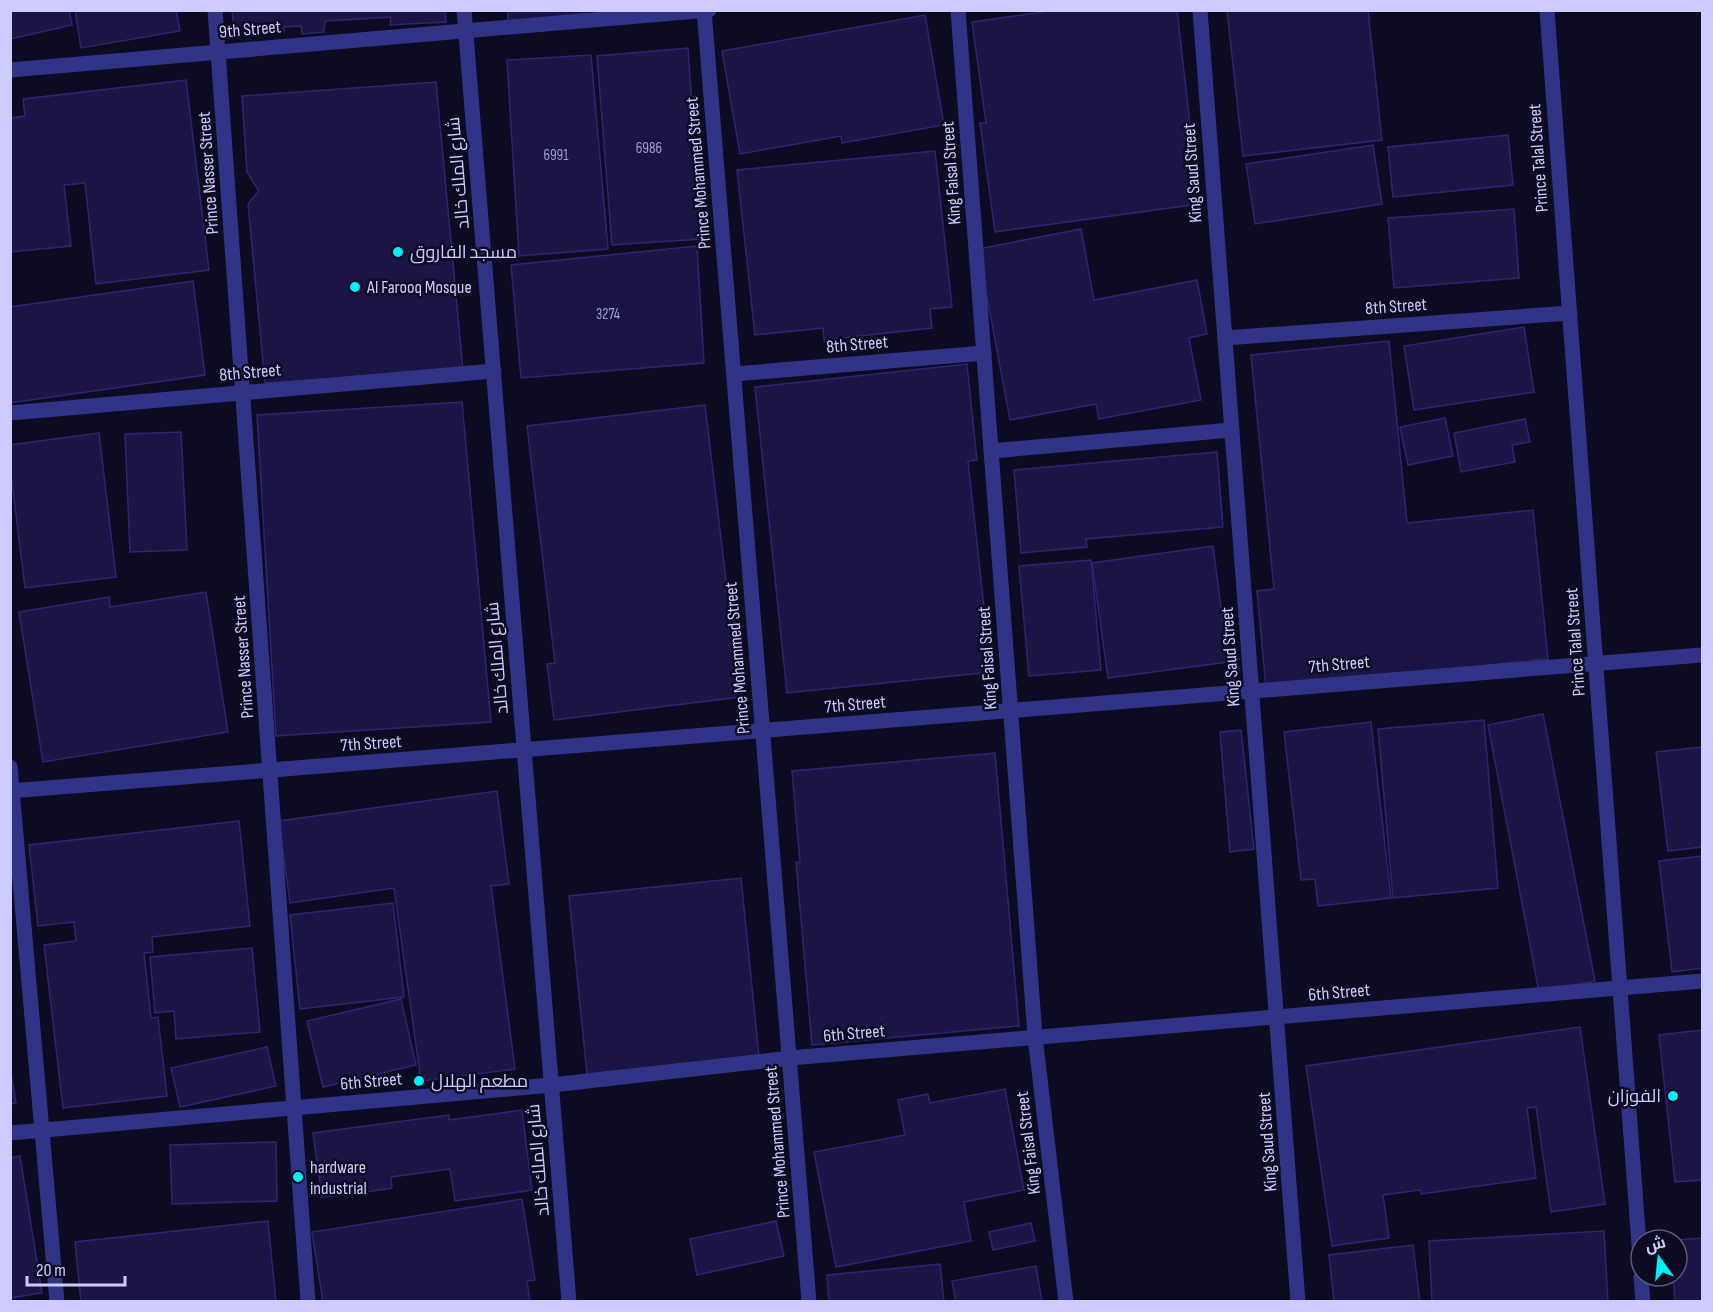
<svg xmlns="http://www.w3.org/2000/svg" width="1713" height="1312" viewBox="0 0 1713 1312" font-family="'Sofia Sans Condensed',Cairo,sans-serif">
<rect width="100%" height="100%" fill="#0d0b22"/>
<g fill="#1b1545" stroke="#2e2473" stroke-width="1.5">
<polygon points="10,10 69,10 72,25 10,39"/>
<polygon points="75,10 176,10 180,31 81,48"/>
<polygon points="232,10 445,10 446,22 390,25 391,17 325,21 324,32 302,34 301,26 284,27 284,32 252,35 252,28 234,29"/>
<polygon points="508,10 584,10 584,15 508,21"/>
<polygon points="1056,10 1177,10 1199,204 995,232 980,123 986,123 972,22"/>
<polygon points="1227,10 1368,10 1382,140 1243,156"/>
<polygon points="925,15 944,125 842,143 841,136 740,154 722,51"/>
<polygon points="688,48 701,239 612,245 597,56"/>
<polygon points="591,55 608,249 519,256 507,60"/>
<polygon points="186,80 209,270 96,284 85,183 64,185 71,246 10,252 10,118 25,116 23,99"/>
<polygon points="436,82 463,370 265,383 248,204 259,191 247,172 242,96"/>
<polygon points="1508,135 1513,185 1393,197 1388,147"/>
<polygon points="1373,145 1382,204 1255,224 1246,164"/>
<polygon points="935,151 952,307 930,309 932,328 824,340 823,328 755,335 737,170"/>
<polygon points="1514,209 1519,278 1394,288 1388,218"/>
<polygon points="1081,229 1094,300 1197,280 1207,334 1189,338 1201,400 1099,419 1096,404 1010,420 978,249"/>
<polygon points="697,246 704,363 521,378 511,265"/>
<polygon points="193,281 205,375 10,403 10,307"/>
<polygon points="1524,327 1534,392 1414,410 1404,346"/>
<polygon points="1389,341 1407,523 1533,510 1548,659 1266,687 1257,591 1274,589 1251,355"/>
<polygon points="967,364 977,460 968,461 991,672 787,693 755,387"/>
<polygon points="462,402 491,722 276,736 257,415"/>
<polygon points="705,405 740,697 554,720 547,664 555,663 527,426"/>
<polygon points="1445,418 1453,456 1408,465 1400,427"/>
<polygon points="1525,419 1530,442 1512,445 1515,462 1461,472 1454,433"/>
<polygon points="181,432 187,550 130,552 125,434"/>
<polygon points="99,433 116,577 25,588 10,466 10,445"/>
<polygon points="1217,452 1223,527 1086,539 1087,547 1021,553 1014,470"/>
<polygon points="1213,546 1228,662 1108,678 1092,563"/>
<polygon points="1091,560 1101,670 1029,676 1019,566"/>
<polygon points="206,592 228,732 43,762 19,612 109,597 110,607"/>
<polygon points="1543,714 1595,981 1539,992 1488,725"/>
<polygon points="1484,720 1498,888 1393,898 1378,729"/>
<polygon points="1371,722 1391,898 1318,906 1315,879 1301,880 1284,732"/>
<polygon points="1241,730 1254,849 1230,852 1220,732"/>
<polygon points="1702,747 1702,847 1668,851 1656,752"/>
<polygon points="995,753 1019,1026 812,1045 796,862 800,863 792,771"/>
<polygon points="497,791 509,884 491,886 515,1069 421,1081 394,888 290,903 279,821"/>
<polygon points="239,821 250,926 152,937 153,952 144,953 151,1018 158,1017 167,1096 63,1108 44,945 76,941 74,922 38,926 29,845"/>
<polygon points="1702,856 1702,968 1672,972 1659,861"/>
<polygon points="741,878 759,1056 587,1074 569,896"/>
<polygon points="393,903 404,997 300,1009 290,915"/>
<polygon points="252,948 260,1032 176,1039 174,1011 155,1013 150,957"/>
<polygon points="401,999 416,1065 323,1087 307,1021"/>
<polygon points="1580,1027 1605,1204 1551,1212 1536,1107 1527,1108 1536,1178 1421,1194 1420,1190 1383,1195 1389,1238 1332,1246 1306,1066"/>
<polygon points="1702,1030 1702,1180 1675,1182 1659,1035"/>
<polygon points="267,1047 276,1086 180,1107 171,1068"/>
<polygon points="10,1067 16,1103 10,1104"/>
<polygon points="1005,1089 1024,1190 964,1202 971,1241 836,1267 814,1152 905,1135 898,1100 928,1094 930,1103"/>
<polygon points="522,1110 532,1190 455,1201 450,1169 391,1177 392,1188 367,1192 366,1187 343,1190 343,1195 322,1197 313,1133 449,1115 449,1120"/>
<polygon points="276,1142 277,1201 172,1204 170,1145"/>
<polygon points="20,1156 42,1293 10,1298 10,1158"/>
<polygon points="522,1199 535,1280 527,1281 530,1302 323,1302 312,1232"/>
<polygon points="268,1221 276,1302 81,1302 75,1242"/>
<polygon points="776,1221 784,1256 697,1275 690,1239"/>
<polygon points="1031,1223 1035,1241 993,1250 989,1232"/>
<polygon points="1604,1231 1608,1302 1432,1302 1429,1241"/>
<polygon points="1702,1238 1702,1302 1675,1302 1673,1276 1677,1276 1677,1240"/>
<polygon points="1413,1245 1420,1302 1334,1302 1329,1255"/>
<polygon points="940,1264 944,1302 829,1302 827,1275"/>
<polygon points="1036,1266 1042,1302 956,1302 952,1281"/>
</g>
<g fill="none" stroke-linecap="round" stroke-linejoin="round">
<g stroke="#313386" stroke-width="15">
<polyline points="215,10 308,1302"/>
<polyline points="704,10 809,1302"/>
<polyline points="958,10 1035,1036 1066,1302"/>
<polyline points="1200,10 1298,1302"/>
<polyline points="1547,10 1641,1271"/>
<polyline points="10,70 709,10"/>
<polyline points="1225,338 1570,313"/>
<polyline points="734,374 984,353"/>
<polyline points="10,413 494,371"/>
<polyline points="991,451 1232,430"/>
<polyline points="10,767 57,1302"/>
<polyline points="10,1133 552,1085 790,1058 1702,981"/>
<polyline points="1641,1276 1643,1302"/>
</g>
<g stroke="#313386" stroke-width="15">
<polyline points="464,10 569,1302"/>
<polyline points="10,791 1702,655"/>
</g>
</g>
<g fill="#00f0f7" stroke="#0d0b22" stroke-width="2">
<circle cx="398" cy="252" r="6"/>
<circle cx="355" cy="287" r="6"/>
<circle cx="419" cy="1081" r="6"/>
<circle cx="1673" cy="1096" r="6"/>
<circle cx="298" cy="1177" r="6"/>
</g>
<g text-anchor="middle" stroke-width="5" stroke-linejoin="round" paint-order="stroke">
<g font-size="15" fill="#a19ed0">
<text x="649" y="153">6986</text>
<text x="556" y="160">6991</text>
<text x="608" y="319">3274</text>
</g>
<g font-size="18" fill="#ceccff" stroke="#0d0b22">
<text transform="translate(250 29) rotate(-5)" y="6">9th Street</text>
<text transform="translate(1538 158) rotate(-94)" y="6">Prince Talal Street</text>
<text transform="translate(208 173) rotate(-94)" y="6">Prince Nasser Street</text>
<text transform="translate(458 173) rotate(-95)" y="6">شارع الملك خالد</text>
<text transform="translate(698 173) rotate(-95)" y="6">Prince Mohammed Street</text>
<text transform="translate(951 173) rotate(-94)" y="6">King Faisal Street</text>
<text transform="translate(1192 173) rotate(-94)" y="6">King Saud Street</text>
<text transform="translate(1396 306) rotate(-4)" y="6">8th Street</text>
<text transform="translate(857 344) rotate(-5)" y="6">8th Street</text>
<text transform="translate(250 372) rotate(-5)" y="6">8th Street</text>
<text transform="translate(1575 642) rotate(-94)" y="6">Prince Talal Street</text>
<text transform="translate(243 657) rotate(-94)" y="6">Prince Nasser Street</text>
<text transform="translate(1230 657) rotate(-94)" y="6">King Saud Street</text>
<text transform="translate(497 658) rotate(-95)" y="6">شارع الملك خالد</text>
<text transform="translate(737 658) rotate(-95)" y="6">Prince Mohammed Street</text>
<text transform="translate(987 658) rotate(-94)" y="6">King Faisal Street</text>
<text transform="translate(1339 664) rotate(-5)" y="6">7th Street</text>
<text transform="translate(855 704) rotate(-5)" y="6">7th Street</text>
<text transform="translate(371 743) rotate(-4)" y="6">7th Street</text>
<text transform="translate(1339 992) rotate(-5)" y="6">6th Street</text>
<text transform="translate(854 1033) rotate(-5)" y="6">6th Street</text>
<text transform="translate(371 1081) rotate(-5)" y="6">6th Street</text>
<text transform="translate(777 1142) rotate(-95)" y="6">Prince Mohammed Street</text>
<text transform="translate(1267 1142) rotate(-94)" y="6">King Saud Street</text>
<text transform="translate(1028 1143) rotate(-97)" y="6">King Faisal Street</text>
<text transform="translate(538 1160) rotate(-95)" y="6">شارع الملك خالد</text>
</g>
<g font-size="18" fill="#ceccff" stroke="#0d0b22" text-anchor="start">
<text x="410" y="258">مسجد الفاروق</text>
<text x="367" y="293">Al Farooq Mosque</text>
<text x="431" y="1087">مطعم الهلال</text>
<text x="1661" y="1102" text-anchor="end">الفوزان</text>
<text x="310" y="1173">hardware<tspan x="310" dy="21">industrial</tspan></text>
</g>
</g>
<rect width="1713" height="1312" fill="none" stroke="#ceccff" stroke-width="24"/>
<g transform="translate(1659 1258) rotate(345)"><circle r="28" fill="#0d0b22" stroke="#5a587a" stroke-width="1.5"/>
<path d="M0-4.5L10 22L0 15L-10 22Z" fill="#00f0f7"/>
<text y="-9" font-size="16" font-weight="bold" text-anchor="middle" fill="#ceccff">ش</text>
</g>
<path d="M27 1276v9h98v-9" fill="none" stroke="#ceccff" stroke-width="3"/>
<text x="36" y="1276" font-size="18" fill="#ceccff" stroke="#0d0b22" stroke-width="4.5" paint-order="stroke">20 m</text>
</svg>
